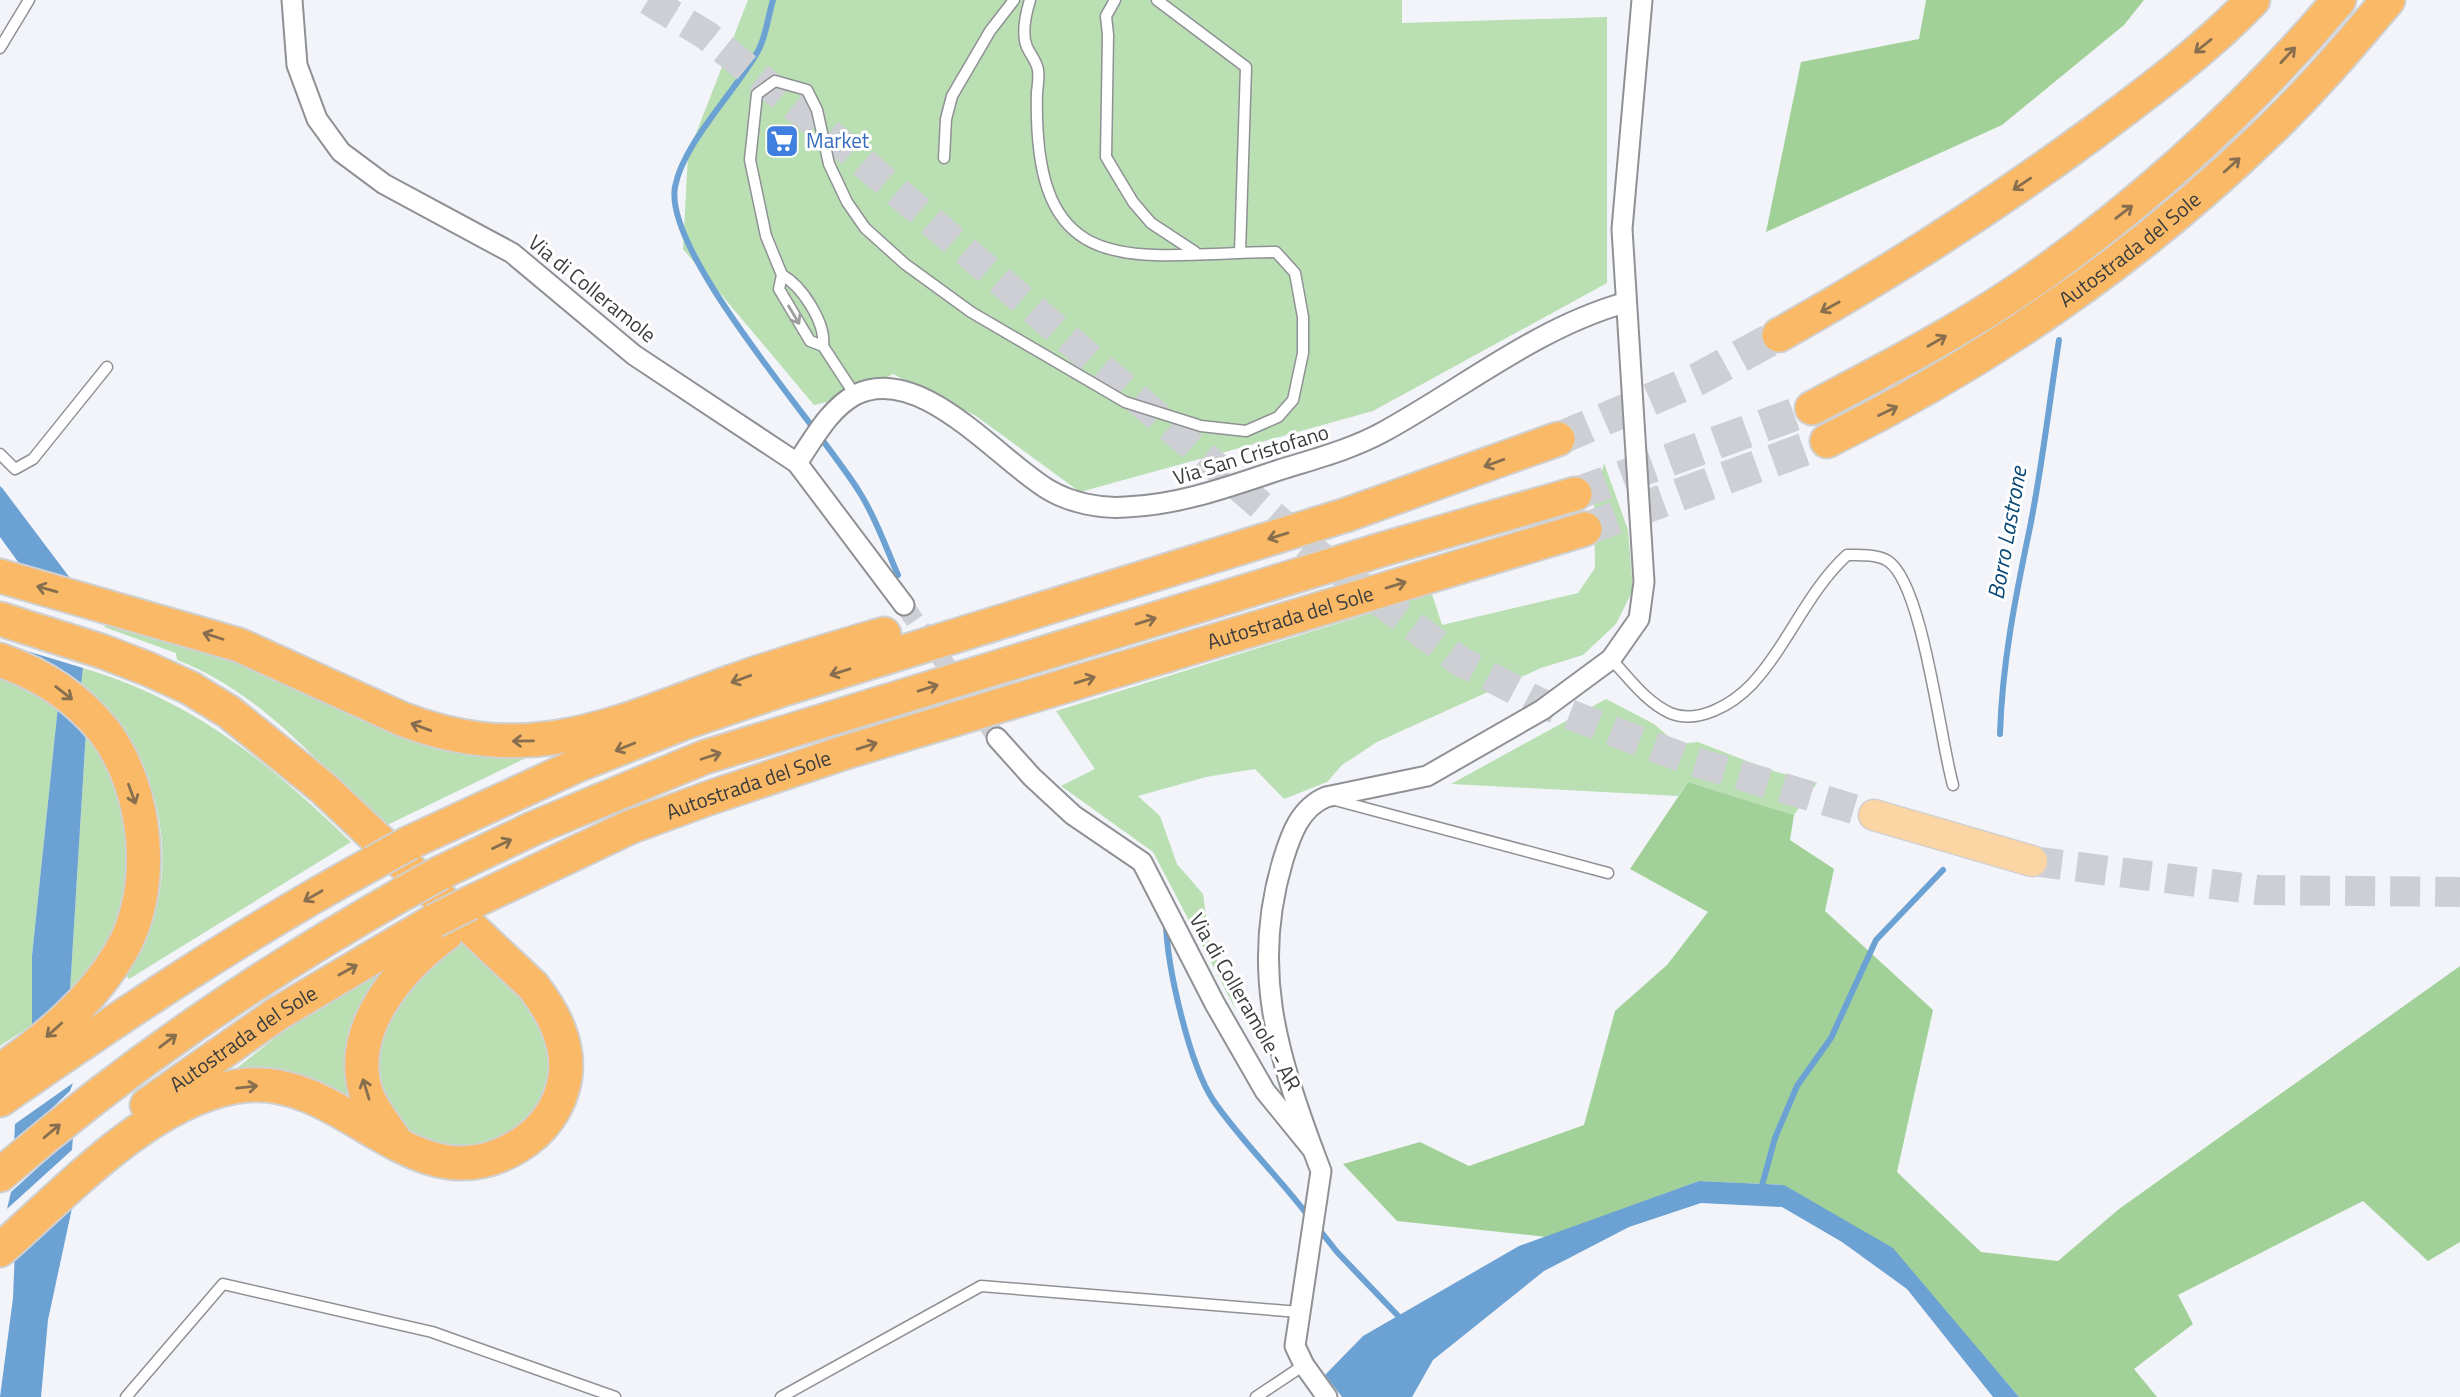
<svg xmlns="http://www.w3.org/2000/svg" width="2460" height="1397" viewBox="0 0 2460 1397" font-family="'Titillium Web',sans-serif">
<rect width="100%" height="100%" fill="#f2f4f9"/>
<g fill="#b9dfb2">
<polygon points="748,0 1402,0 1402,23 1607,17 1607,283 1373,411 1080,492 976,416 893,374 855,395 814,405 683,249 688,154"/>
<polygon points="1604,463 1628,530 1633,590 1616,624 1583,655 1541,668 1377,742 1342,765 1327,782 1284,799 1255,769 1206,777 1138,796 1160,816 1177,864 1203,894 1209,939 1236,1010 1153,852 1061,786 1095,769 1056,711 1432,594 1442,625 1578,593 1595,568 1594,503"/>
<path d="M109 623 175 641 530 756 381 828C322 764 260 692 177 660L176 653 104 627Z"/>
<path d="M83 668C194 701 269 763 351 842L129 979 126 975C140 950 153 925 159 896 173 822 144 731 81 685Z"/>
<polygon points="0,672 58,706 32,956 32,1025 0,1046"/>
<polygon points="1606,699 1654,724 1677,744 1698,742 1770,770 1817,783 1794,815 1688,782 1678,796 1451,784"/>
<polygon points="86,731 114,774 133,848 125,912 86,983 80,979 70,991"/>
<polygon points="457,936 541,1014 553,1049 546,1089 522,1130 477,1153 410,1135 407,1128 384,1106 373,1068 385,1012"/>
<path d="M384 970 355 1100C330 1084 305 1072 274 1069 263 1068 247 1072 237 1068L295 1022Z"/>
</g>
<g fill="#a1d198">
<polygon points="1926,0 2144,0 2124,25 2002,125 1766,232 1801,62 1919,39"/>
<polygon points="1688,782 1794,815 1790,840 1834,869 1825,911 1933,1010 1897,1172 1981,1252 2058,1261 2119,1209 2460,966 2460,1242 2428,1261 2363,1201 2178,1295 2193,1324 2134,1369 2157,1397 2019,1397 1976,1347 1784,1185 1699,1181 1547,1237 1397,1221 1343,1164 1420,1142 1469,1166 1584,1125 1615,1011 1667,965 1708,912 1630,869"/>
</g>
<g fill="#6ca1d3">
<polygon points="0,486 3,489 73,582 21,566 0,537"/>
<polygon points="27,651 83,668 81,685 26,656"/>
<polygon points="58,706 86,731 70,991 32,1025 32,956"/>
<polygon points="73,1083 70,1091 14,1144 15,1124"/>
<polygon points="73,1136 72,1150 7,1209 11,1192"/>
<polygon points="1699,1181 1784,1185 1893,1248 2019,1397 1993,1397 1907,1289 1842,1242 1782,1207 1701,1203 1629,1227 1544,1271 1433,1360 1412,1397 1342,1397 1325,1375 1363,1336 1519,1246"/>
<polygon points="75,1194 48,1320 41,1397 0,1397 13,1298 15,1249"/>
</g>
<polygon fill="#f2f4f9" points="76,1147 75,1153 9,1212 4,1212"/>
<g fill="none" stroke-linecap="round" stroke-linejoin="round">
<g stroke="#6ca1d3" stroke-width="6">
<path d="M773 0C768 16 766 37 758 51 736 91 683 143 675 187 663 254 822 430 860 493 876 518 886 548 898 575"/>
<path d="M2000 734C2002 665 2015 599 2029 532 2042 469 2049 404 2059 340"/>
<path d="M1166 923C1167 967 1189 1063 1213 1100 1241 1141 1279 1177 1309 1217"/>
<polyline points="1761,1189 1775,1138 1797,1086 1831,1038 1876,940 1943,870"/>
<polyline points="1318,1228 1337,1252 1403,1321"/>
</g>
<polyline stroke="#cdcfd4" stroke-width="19" stroke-dasharray="19 10" stroke-linecap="butt" points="904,605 997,738"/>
<g stroke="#cdcfd4" stroke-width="30" stroke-dasharray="30 15" stroke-linecap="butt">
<polyline points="648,0 706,35 851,152 1316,553 1460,661 1538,702 1628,737 1692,761 1874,815"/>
<polyline points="2032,861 2259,890 2460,892"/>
</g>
<g stroke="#cdcfd4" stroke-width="33" stroke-dasharray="33 17" stroke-linecap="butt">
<polyline points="1558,439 1698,379 1779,335"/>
<polyline points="1575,494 1812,408"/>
<polyline points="1585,529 1827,441"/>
</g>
<g stroke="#8f9195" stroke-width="13">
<g id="service">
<polyline points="1115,0 1106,16 1108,35 1106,157 1133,202 1151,223 1195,252"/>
<polyline points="1157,0 1246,67 1240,252"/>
<polyline points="0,48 29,0"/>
<polyline points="944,158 946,119 952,96 990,31 1014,0"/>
<path d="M782 275C802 286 826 323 823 346"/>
<path d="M855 395 823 346 810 341 779 289 782 275 766 236 750 160 757 94 775 81 807 90 817 110 829 164 847 202 865 228 905 264 971 312 1125 402 1201 426 1246 431 1278 417 1293 400 1303 353V317L1295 273 1276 252C1131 254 1032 287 1037 92 1038 85 1039 77 1038 70 1037 62 1030 54 1027 47 1021 33 1026 13 1030 0"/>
<polyline points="0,454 15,469 33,459 107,367"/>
<path d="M1611 659C1629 678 1646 702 1670 713 1698 725 1733 704 1752 684 1788 645 1807 592 1847 555 1860 555 1877 554 1888 561 1923 584 1940 740 1953 785"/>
<polyline points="1335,800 1608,873"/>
<polyline points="126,1397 223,1284 432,1332 615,1397"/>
<polyline points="781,1397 981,1286 1299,1312"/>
<polyline points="1256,1397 1304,1365"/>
</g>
</g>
<g stroke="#8f9195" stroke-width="23">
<g id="minor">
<polyline points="292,0 297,65 317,119 341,152 384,184 512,253 634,355 797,463 904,605"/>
<path d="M797 463C813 440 829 409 855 395 920 362 998 460 1049 490 1071 503 1101 509 1126 507 1179 505 1228 487 1279 470 1314 459 1350 450 1383 432 1462 389 1536 328 1624 303"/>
<polyline points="997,738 1032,777 1073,815 1142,862 1215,1004 1265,1091 1313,1150 1321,1171 1295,1346 1304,1365 1327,1397"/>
<path d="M1313 1150C1276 1049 1251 967 1283 860 1291 834 1300 808 1326 797L1427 776 1542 710 1611 659 1639 619 1644 582 1622 229 1642 0"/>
</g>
</g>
<g stroke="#d0d0d1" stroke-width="33">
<polyline id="primary" points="1874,815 2032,861"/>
</g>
<g stroke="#d0d0d1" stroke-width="37">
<g id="motorway">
<path d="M1779 335C1888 274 1992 207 2093 133 2148 92 2205 50 2253 0"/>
<path d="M1812 408C1890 367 1970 326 2042 274 2151 196 2252 103 2339 0"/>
<path id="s1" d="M1827 441C1988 361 2138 258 2267 133 2310 92 2350 45 2388 0"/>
<path d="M0 576 239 645 402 719C529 768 612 725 731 682 781 664 833 649 884 634"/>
<path d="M0 619 104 652 148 669 190 688 229 712 322 787 533 986C553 1012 570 1043 565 1078 560 1107 543 1131 518 1146 417 1209 348 1077 248 1085 155 1093 67 1192 0 1250"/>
<path d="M0 660C40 674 77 697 104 731 148 789 158 890 120 953 91 1002 46 1039 0 1071"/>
<polyline points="409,843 578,765 684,723 784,689 1346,515 1558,439"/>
<polyline points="440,873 534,828 705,757 1387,548 1575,494"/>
<path id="s2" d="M470 903 630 827 709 798 846 752 1585 529"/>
<path d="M0 1100C121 1016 243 934 373 863"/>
<path id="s3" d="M147 1105 277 1014 434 921"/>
<path d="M395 1140C384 1124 370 1107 365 1089 348 1027 401 967 446 934"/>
<path d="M0 1175C128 1065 257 977 404 893"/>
</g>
</g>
<use href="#service" stroke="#fff" stroke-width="10"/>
<use href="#minor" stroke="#fff" stroke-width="19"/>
<use href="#primary" stroke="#fbd5a3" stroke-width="30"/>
<use href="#motorway" stroke="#f9b966" stroke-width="33"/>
<g stroke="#d0d0d1" stroke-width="37" stroke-linecap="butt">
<g id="motorway-bridge">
<polyline points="373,863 409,843"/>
<polyline points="404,893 440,873"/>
<polyline points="434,921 470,903"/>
</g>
</g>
<use href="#motorway-bridge" stroke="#f9b966" stroke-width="33"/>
</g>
<defs><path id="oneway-shaft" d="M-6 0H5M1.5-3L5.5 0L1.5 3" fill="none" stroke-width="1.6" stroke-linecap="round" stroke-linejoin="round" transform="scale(1.75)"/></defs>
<g stroke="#876e4e">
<use href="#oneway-shaft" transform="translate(2203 46) rotate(141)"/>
<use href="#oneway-shaft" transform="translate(2288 55) rotate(-47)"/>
<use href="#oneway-shaft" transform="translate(2232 165) rotate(-42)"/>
<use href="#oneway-shaft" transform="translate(2022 184) rotate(146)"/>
<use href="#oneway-shaft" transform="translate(2124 212) rotate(-38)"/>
<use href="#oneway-shaft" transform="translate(1830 307) rotate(151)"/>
<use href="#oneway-shaft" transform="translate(1937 341) rotate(-30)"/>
<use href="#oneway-shaft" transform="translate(1888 411) rotate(-26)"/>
<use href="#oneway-shaft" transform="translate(1494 463) rotate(160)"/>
<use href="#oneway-shaft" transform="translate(1278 536) rotate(163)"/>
<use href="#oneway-shaft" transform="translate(1396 585) rotate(-17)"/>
<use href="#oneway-shaft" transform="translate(47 589) rotate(-164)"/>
<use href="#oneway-shaft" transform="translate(1146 621) rotate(-17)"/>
<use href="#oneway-shaft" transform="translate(213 636) rotate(-162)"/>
<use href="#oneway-shaft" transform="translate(840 672) rotate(163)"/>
<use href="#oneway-shaft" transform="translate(741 679) rotate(160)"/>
<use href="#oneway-shaft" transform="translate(1085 680) rotate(-17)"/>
<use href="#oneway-shaft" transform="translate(928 688) rotate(-17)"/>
<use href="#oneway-shaft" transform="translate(64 693) rotate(38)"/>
<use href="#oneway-shaft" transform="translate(421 727) rotate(-160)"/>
<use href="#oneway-shaft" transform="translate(523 741) rotate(179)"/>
<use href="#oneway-shaft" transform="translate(867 746) rotate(-17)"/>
<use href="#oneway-shaft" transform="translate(625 747) rotate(158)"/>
<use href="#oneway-shaft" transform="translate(711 756) rotate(-18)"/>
<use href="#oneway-shaft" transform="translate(132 794) rotate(70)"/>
<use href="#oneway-shaft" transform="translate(502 844) rotate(-26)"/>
<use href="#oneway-shaft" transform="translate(313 896) rotate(150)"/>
<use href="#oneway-shaft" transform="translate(348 970) rotate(-29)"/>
<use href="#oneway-shaft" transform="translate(54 1030) rotate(138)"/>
<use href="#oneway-shaft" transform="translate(168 1041) rotate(-37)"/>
<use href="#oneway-shaft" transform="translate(247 1087) rotate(-6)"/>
<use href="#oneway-shaft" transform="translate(366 1089) rotate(-107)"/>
<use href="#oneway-shaft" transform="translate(52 1131) rotate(-40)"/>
</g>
<use stroke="#9d9e9e" href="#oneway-shaft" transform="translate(794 315) rotate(59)"/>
<defs>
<g id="supermarket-square" transform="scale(1.75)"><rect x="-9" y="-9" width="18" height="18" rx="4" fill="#3f7fe0" stroke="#fff"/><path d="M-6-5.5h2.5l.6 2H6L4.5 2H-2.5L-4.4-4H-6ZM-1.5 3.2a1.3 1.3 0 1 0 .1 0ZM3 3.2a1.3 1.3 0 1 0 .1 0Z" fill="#fff"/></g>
</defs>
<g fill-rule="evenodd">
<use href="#supermarket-square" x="782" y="141"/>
</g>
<g text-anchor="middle" stroke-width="6" stroke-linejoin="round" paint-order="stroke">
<g font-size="21" fill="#366cbe" stroke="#fff" text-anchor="start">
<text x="806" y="148">Market</text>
</g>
<g font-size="21" fill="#3b3c3e" stroke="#fff">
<text dy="7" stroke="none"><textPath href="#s1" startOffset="359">Autostrada del Sole</textPath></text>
<text transform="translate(592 289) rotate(39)" y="7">Via di Colleramole</text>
<text transform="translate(1251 455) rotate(-17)" y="7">Via San Cristofano</text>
<text dy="7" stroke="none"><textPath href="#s2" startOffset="870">Autostrada del Sole</textPath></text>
<text dy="7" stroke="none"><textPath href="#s2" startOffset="303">Autostrada del Sole</textPath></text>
<text transform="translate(1245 1002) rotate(60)" y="7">Via di Colleramole - AR</text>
<text dy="7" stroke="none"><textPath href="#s3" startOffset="117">Autostrada del Sole</textPath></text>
</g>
<g font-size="23" font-style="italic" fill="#094877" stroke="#fff">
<text transform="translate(2007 533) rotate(-80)" y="8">Borro Lastrone</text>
</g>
</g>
</svg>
